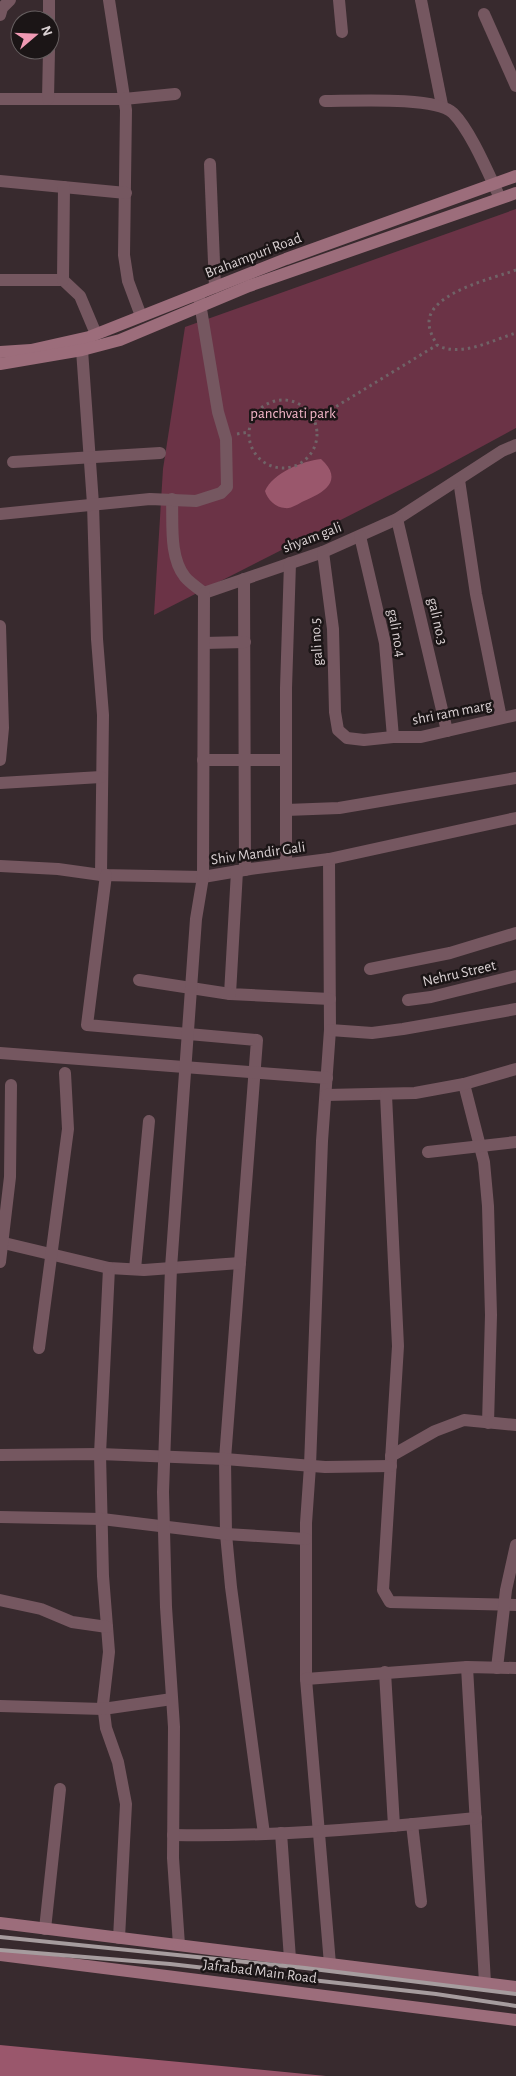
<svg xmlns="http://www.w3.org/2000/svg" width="516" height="2076" viewBox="0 0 516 2076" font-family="'Alegreya Sans',sans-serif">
<rect width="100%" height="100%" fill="#382a2e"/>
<polygon fill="#6b3346" points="516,209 516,428 433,473 154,615 163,469 185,327"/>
<g fill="#9a576c">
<path d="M321 459C345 481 323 493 304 501 298 504 291 509 285 508 276 508 267 499 265 491 273 473 302 461 321 459Z"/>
<polygon points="0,2045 295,2073 326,2076 0,2076"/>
</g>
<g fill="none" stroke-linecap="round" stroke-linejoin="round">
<g stroke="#706367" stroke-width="3" stroke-dasharray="2.5 4" stroke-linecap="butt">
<path d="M516 270C494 278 428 293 429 323 429 330 433 338 437 345 461 358 492 340 516 333"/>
<circle cx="283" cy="434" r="34"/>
<polyline points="314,420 437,345"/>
<polyline points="237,434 249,432"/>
</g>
<g stroke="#755760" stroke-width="12">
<polyline points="109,0 126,110 124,255 128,281 141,316"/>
<polyline points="339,0 342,32"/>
<polyline points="421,0 442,105"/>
<polyline points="484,14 516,86"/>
<polyline points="0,15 2,8 10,0"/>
<polyline points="49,20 49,0"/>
<polyline points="0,99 124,99 175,94"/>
<polyline points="48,99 49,50"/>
<path d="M325 101C351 101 436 96 453 113 471 131 489 175 500 198"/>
<polyline points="210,164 215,287"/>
<polyline points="0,181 126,193"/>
<polyline points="0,280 63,280 80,296 96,334"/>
<polyline points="63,280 64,187"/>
<polyline points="82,350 93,504 97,639 103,715 101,875"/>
<polyline points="13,462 160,453"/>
<polyline points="459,480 476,594 501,718"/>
<path d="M172 499C173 523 169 557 185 577 190 583 198 588 204 593L323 552 397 519 502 451 516 445"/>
<polyline points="0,514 150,499 196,501 221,493 227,487 226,439 218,412 199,297"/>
<polyline points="397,519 447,731"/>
<polyline points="360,536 385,643 393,737"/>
<polyline points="323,552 333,629 335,712 338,730 347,738 364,740 393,737 421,737 516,715"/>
<polyline points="244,579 245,870"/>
<polyline points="0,626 3,728 0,760"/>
<polyline points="204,643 245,642"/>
<polyline points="203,760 286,760"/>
<polyline points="0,783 101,777"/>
<polyline points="286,810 339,808 516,778"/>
<polyline points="329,859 330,1030 322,1141 310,1466 306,1523 306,1679 330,1964"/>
<polyline points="286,864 286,688 290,563"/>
<polyline points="0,866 58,869 101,875 203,877 250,869 329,859 516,818"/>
<polyline points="237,871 230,994 330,999"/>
<polyline points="106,875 87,1025 257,1040 225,1459 226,1534 231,1587 264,1834"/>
<polyline points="370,969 450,953 516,933"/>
<polyline points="139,980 230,994"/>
<polyline points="408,1000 431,997 516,976"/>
<polyline points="330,1030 372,1033 403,1029 516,1009"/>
<polyline points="0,1053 327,1078"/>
<polyline points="464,1084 484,1162 488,1206 491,1315 488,1423"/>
<polyline points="326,1095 415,1093 464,1084 516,1069"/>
<polyline points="386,1095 398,1346 383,1590 390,1602 516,1605"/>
<polyline points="428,1152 516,1142"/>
<polyline points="0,1242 109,1268 144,1270 240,1263"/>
<polyline points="0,1262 10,1177 11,1085"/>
<polyline points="109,1268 100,1454 103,1576 109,1652 103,1704 106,1728 118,1762 126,1804 119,1938"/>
<polyline points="135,1269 149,1121"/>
<polyline points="39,1348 68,1129 65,1073"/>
<polyline points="0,1455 100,1454 225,1459 325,1467 391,1466"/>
<polyline points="391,1456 435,1431 464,1420 516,1425"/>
<polyline points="0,1517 102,1519 226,1534 306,1539"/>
<polyline points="0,1600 41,1609 72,1622 107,1627"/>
<polyline points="467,1667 485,1983"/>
<polyline points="497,1668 506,1590 516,1545"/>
<polyline points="385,1672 394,1826"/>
<polyline points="306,1679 467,1667 516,1668"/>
<polyline points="0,1706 103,1709 172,1699"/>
<polyline points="412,1824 421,1902"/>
<polyline points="281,1833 290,1959"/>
<path d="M173 1835C274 1837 375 1828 476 1818"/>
<polyline points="45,1929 60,1789"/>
<polyline points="179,1945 173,1858 174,1727 166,1607 163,1492 171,1268 196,919 203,877 204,593"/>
</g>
<g stroke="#9c6d7b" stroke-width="12">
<polyline points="0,352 31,350 89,337 286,259 516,176"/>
<polyline points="0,364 82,350 120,340 249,286 516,193"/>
<polyline points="0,1923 516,1987"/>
<polyline points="0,1955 516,2020"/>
</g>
<g stroke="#a69c9e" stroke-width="4">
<polyline points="0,1937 305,1968 516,1994"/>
<polyline points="0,1950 170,1964 436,1994 516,2006"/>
</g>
</g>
<g text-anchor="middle" stroke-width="5" stroke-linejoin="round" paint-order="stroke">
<g font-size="15" fill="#d9d0d2" stroke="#1b1516">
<text transform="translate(253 255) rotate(-21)" y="5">Brahampuri Road</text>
<text transform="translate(312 537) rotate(-21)" y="5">shyam gali</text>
<text transform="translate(438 621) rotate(77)" y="5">gali no.3</text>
<text transform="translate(397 633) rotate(80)" y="5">gali no.4</text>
<text transform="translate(316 642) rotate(-93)" y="5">gali no.5</text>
<text transform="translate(452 712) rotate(-11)" y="5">shri ram marg</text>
<text transform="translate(258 853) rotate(-8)" y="5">Shiv Mandir Gali</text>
<text transform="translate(459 973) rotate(-13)" y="5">Nehru Street</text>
<text transform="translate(260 1971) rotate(7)" y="5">Jafrabad Main Road</text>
</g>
<g font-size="15" fill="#f4b7c9" stroke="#1b1516">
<text x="293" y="418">panchvati park</text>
</g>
</g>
<g transform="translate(35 35) rotate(71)"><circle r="24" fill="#1b1516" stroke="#676061"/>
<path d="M0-4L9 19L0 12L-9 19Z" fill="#f09ab4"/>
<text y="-8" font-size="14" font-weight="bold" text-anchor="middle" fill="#d9d0d2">N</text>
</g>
</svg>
